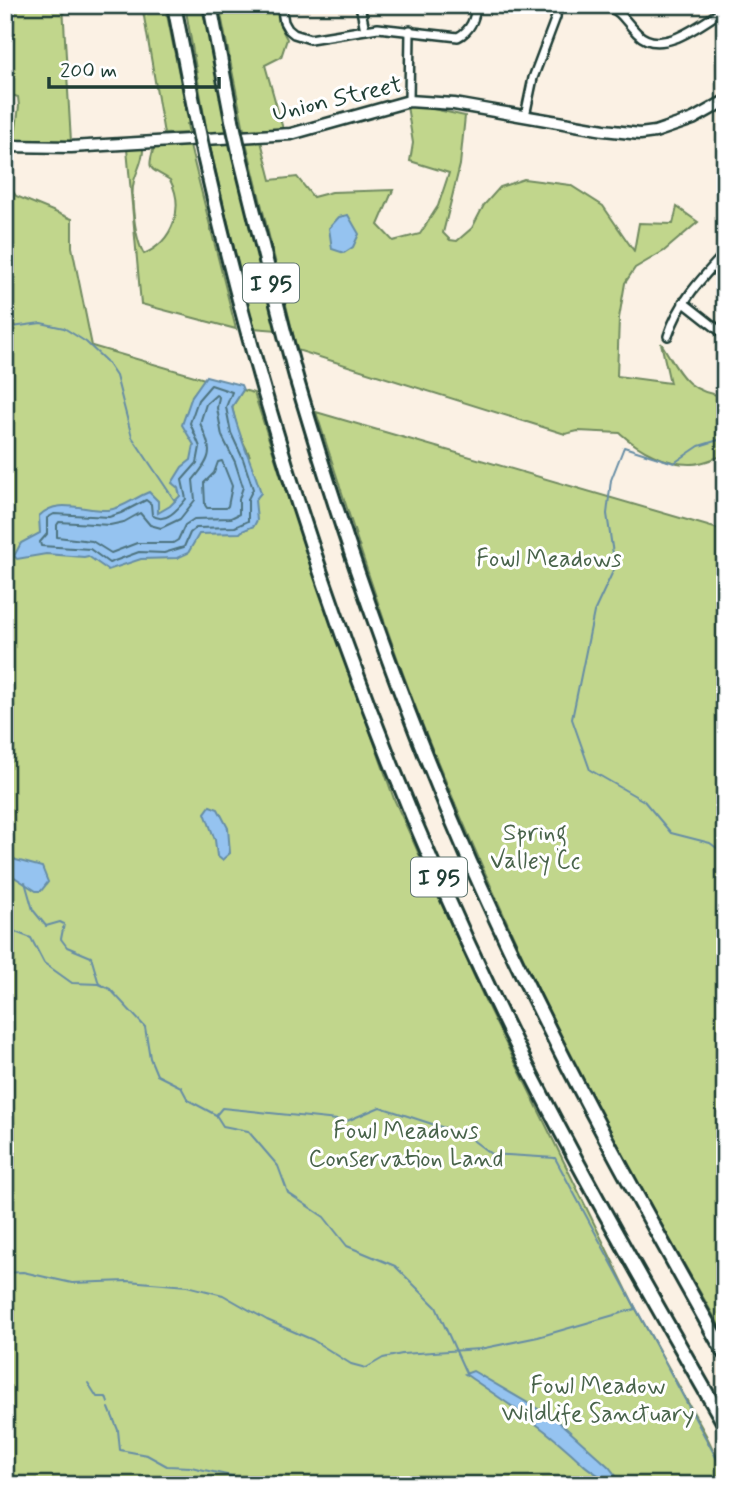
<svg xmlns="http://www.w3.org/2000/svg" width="730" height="1490" viewBox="0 0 730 1490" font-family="Mynerve,sans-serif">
<rect width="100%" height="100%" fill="#fbf1e4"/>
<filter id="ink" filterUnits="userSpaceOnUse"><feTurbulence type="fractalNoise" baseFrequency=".0143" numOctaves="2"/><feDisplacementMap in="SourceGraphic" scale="14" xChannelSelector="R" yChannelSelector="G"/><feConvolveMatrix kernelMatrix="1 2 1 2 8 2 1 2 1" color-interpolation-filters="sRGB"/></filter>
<g filter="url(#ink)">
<g fill="#c1d68c" stroke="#708a60" stroke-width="2">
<polygon points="5,5 63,5 71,142 14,144 19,106 18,97 5,93"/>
<polygon points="142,5 165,5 189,123 187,124 189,133 164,134"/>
<polygon points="185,5 204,5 228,133 207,133"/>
<polygon points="219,5 276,5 279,24 287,39 281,57 265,65 283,129 244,130"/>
<path d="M407 106 429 108 465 116 460 165 443 233 450 240 457 241 472 228 484 205 500 187 524 179 570 185 603 206 634 251 639 223 673 224 677 207 698 222 664 251 635 268 625 283 619 318 617 376 670 383 661 343C680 373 685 392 725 396V455C715 458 702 464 692 464 666 465 639 450 620 433L578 431 565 434 297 350 246 142 261 141 271 180 297 177 313 197 332 192 393 190 378 225 393 241 420 234 438 206 449 173 410 161 413 143Z"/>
<polygon points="231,142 234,158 277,330 253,328 209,143"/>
<path d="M190 146 236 329 141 304 127 149 143 148C144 159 137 170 134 181 130 197 135 240 144 254 173 241 185 208 170 180 151 167 146 173 154 147Z"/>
<polygon points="5,180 16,196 72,219 72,247 92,346 205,379 192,396 250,456 238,432 232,407 243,390 254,393 282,480 394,799 489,1009 636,1309 706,1435 725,1474 725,1483 721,1485 5,1485"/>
<path d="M316 412 725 531V1336C668 1236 610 1136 559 1033 516 945 476 854 438 763 390 649 354 529 316 412Z"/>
</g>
<g fill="#95c3f0" stroke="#668da5" stroke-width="2">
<polygon points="348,215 359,234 353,247 344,253 332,249 329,228 339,217"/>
<path d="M206 376 241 385 243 390 232 407C239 437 252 463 261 493L255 500 257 520 254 526 242 531 240 533 199 534 188 553 177 558 141 559 108 570 88 556 84 557 46 554 17 559 14 556 21 543 40 533 39 516C57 497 84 511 108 510 122 509 136 497 149 492L158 501V513L170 506 180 496 178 488 172 483 182 467 191 460 194 445 182 425 192 396Z"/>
<polygon points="210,806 218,809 228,828 230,853 222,860 217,856 215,840 205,813"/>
<polygon points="5,854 16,860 42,867 48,882 41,891 36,891 5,871"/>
<path d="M473 1371 557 1420 609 1467 623 1485H607C601 1474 591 1472 583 1464 547 1429 506 1402 465 1374Z"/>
</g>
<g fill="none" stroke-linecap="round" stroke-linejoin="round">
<g stroke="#4e737f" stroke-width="2">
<path d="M211 385 232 392 226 407 231 433 243 459 253 489 248 499V521L235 527 196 528 190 533 184 547 164 553 139 552 109 563 90 549 41 546 40 542 47 534V518L54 514 109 517 121 513 146 500 151 504 152 515C165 525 178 509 186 499L182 480 197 463 200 447 190 423 198 400Z"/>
<path d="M216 395 219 397 217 408 222 436 235 462 243 487 239 499V514L231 518 194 519 185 525 178 540 173 543H137L111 553 92 541 57 537V525L59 522 110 525 124 522 140 513 150 525 161 528 180 519 195 500 193 480C214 455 212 451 200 423L206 404Z"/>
<polygon points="222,461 232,486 228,506 226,508 207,508 205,505 204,483 214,473 218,462"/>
</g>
<g stroke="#668da5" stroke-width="2">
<polyline points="5,328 41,323 64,328 86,342 106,361 116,376 132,437 175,501"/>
<polyline points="725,438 699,446 674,463 624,447 611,480 607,514 615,567 594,612 572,719 590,770 644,801 671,833 710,843 725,854"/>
<polyline points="25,882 33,910 46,926 60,922 64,924 61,939 67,947 91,957 99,984 110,989 145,1027 150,1058 157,1075 181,1087 188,1100 216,1115 223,1126 248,1131 278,1166 288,1193 324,1217 347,1246 395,1266 436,1307 466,1373"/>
<polyline points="5,928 31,938 44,963 72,983 99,984"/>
<polyline points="217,1114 222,1108 347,1121 380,1107 466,1135 491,1154 555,1158 725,1474"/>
<polyline points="5,1273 23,1272 72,1283 128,1281 187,1286 223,1295 267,1320 313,1340 351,1364 366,1368 383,1358 402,1354 480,1349 538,1337 635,1309"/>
<polyline points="88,1383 97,1397 106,1397 108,1403"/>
<polyline points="109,1408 118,1430 120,1450 147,1455 167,1466 191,1467 231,1476 249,1485"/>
</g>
<g stroke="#1f3d34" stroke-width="12">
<g id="street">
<path d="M281 5 284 22 288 29 294 34 310 39 378 28 458 37C471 30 475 19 476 5"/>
<polyline points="360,5 365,30"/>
<path d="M588 5C623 8 615 10 637 33 661 58 702 23 725 9"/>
<polyline points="409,101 410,30"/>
<polyline points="525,116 533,78 556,17 557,5"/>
<polyline points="683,302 725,335"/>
<path d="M668 336C679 302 701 279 725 253"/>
</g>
</g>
<g stroke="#1f3d34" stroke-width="15">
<polyline id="secondary" points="5,146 71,147 291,134 409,101 454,104 604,130 640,134 655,132 693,119 725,101"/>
</g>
<g stroke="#1f3d34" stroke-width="18">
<g id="highway">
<polyline points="174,5 197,123"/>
<polyline points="210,5 232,120"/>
<path d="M204 156C270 449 367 735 497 1005 566 1149 646 1287 725 1425"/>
<path d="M240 156C259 232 277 308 298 384 346 547 402 707 470 862 545 1032 634 1193 725 1354"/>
</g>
</g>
<use href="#street" stroke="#fff" stroke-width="7"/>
<use href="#secondary" stroke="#fff" stroke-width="10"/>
<use href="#highway" stroke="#fff" stroke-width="12"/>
<g stroke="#1f3d34" stroke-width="18" stroke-linecap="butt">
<g id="highway-bridge">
<polyline points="232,120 240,156"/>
<polyline points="197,123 204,156"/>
</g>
</g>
<use href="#highway-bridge" stroke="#fff" stroke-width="12"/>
</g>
</g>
<g text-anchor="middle" stroke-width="6" stroke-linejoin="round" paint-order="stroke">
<g fill="#fff" stroke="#627771" stroke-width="2">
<rect x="243" y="263.5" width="56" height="39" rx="5"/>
<rect x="411" y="857.5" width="56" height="39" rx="5"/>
</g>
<g font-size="23" font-weight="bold" fill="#1f3d34">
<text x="271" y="291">I 95</text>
<text x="439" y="885">I 95</text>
</g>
<g font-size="24" fill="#1f3d34" stroke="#fff">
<text transform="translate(337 98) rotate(-13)" y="8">Union Street</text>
</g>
<g font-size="24" fill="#48634a" stroke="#fff">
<text x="549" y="566">Fowl Meadows</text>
<text x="535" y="840">Spring<tspan x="535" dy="28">Valley Cc</tspan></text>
<text x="406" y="1138">Fowl Meadows<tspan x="406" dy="28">Conservation Land</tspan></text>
<text x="598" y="1393">Fowl Meadow<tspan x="598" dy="28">Wildlife Sanctuary</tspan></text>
</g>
</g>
<rect width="730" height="1490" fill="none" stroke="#fff" stroke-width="28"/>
<rect x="14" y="14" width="702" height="1462" fill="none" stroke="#1f3d34" stroke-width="2.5" filter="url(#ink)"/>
<path d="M49 77v10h170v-10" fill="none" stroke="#1f3d34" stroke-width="3.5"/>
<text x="60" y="77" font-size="21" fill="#1f3d34" stroke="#ffffff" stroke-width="5" paint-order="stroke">200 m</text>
</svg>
